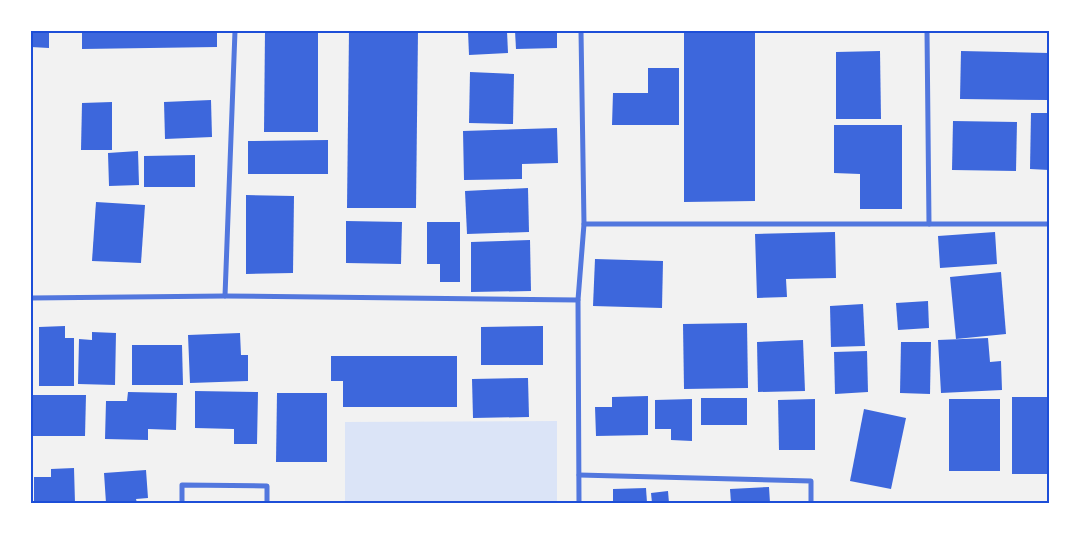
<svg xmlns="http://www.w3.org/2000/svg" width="1080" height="534" viewBox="0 0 1080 534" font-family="Arial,sans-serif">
<rect width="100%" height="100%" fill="#f2f2f2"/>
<polygon fill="#dbe4f7" points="557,421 557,503 345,503 345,422"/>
<g fill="#3d67dc">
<polygon points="31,31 49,31 49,48 31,47"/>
<polygon points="82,31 217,31 217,47 82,49"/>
<polygon points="265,31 318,31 318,132 264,132"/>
<polygon points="349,31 418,31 416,208 347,208"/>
<polygon points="468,31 507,31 508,53 469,55"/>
<polygon points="515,31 557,31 557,48 516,49"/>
<polygon points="684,31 755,31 755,201 684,202"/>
<polygon points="880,51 881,119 836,119 836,52"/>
<polygon points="961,51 1049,53 1049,100 960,99"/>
<polygon points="648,68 679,68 679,125 612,125 613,93 648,93"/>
<polygon points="470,72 514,74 513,124 469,123"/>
<polygon points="211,100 212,137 165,139 164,102"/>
<polygon points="112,102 112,150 81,150 82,103"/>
<polygon points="1031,113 1049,113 1049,170 1030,169"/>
<polygon points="953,121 1017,122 1016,171 952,170"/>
<polygon points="834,125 902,125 902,209 860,209 860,174 834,173"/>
<polygon points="557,128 558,163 522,164 522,179 464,180 463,131"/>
<polygon points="328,140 328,174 248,174 248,141"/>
<polygon points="138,151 139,185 109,186 108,153"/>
<polygon points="195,155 195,187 144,187 144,156"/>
<polygon points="528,188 529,232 467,234 465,191"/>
<polygon points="246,195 294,196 293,273 246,274"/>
<polygon points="96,202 145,205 141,263 92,261"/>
<polygon points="346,221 402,222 401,264 346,263"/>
<polygon points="427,222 460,222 460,282 440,282 440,264 427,264"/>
<polygon points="835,232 836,278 786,279 787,297 757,298 755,234"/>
<polygon points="995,232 997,264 940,268 938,236"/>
<polygon points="530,240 531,291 471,292 471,242"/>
<polygon points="595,259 663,261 662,308 593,306"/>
<polygon points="1001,272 1006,334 956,339 950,277"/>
<polygon points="928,301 929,328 898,330 896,303"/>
<polygon points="863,304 865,346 831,347 830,306"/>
<polygon points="747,323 748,388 684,389 683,324"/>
<polygon points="65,326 65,338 74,338 74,386 39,386 39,327"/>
<polygon points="543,326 543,365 481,365 481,327"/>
<polygon points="92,332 116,333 115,385 78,384 79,339 92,340"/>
<polygon points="240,333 241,355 248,355 248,381 190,383 188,335"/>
<polygon points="988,338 990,362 1001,361 1002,390 941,393 938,340"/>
<polygon points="803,340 805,391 758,392 757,342"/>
<polygon points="901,342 931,342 930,394 900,393"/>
<polygon points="132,345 182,345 183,385 132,385"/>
<polygon points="867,351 868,392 835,394 834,352"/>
<polygon points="331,356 457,356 457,407 343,407 343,381 331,381"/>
<polygon points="528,378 529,417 473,418 472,379"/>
<polygon points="195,391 258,392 257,444 234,444 234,429 195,428"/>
<polygon points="128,392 177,393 176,430 148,429 148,440 105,439 106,401 127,401"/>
<polygon points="277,393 327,393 327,462 276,462"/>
<polygon points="31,395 86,395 85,436 31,436"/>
<polygon points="648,396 648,435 596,436 595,407 612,407 612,397"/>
<rect x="1012" y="397" width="37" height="77"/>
<rect x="701" y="398" width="46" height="27"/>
<polygon points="692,399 692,441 671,440 671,429 655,429 655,400"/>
<polygon points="815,399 815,450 779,450 778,400"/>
<rect x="949" y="399" width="51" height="72"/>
<polygon points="864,409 906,418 891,489 850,481"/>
<polygon points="74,468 75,503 34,503 34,477 51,477 51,469"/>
<polygon points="146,470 148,498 136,499 137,503 106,503 104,473"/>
<polygon points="769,487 770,503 731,503 730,489"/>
<polygon points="646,488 647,503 613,503 613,489"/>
<polygon points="668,491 669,503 652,503 651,493"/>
</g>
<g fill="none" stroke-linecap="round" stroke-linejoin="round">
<g stroke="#5277de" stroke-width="5">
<polyline points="927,31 929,224"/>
<polyline points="584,224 1049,224"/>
<polyline points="225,296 235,31"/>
<polyline points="31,298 225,296 578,300"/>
<polyline points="579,475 811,481 811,503"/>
<polyline points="182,503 182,485 267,486 267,503"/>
<polyline points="579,503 578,300 584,224 581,31"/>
</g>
</g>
<rect width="1080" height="534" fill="none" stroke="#ffffff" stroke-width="65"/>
<rect x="32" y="32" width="1016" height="470" fill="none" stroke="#1d4ed8" stroke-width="2"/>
</svg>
